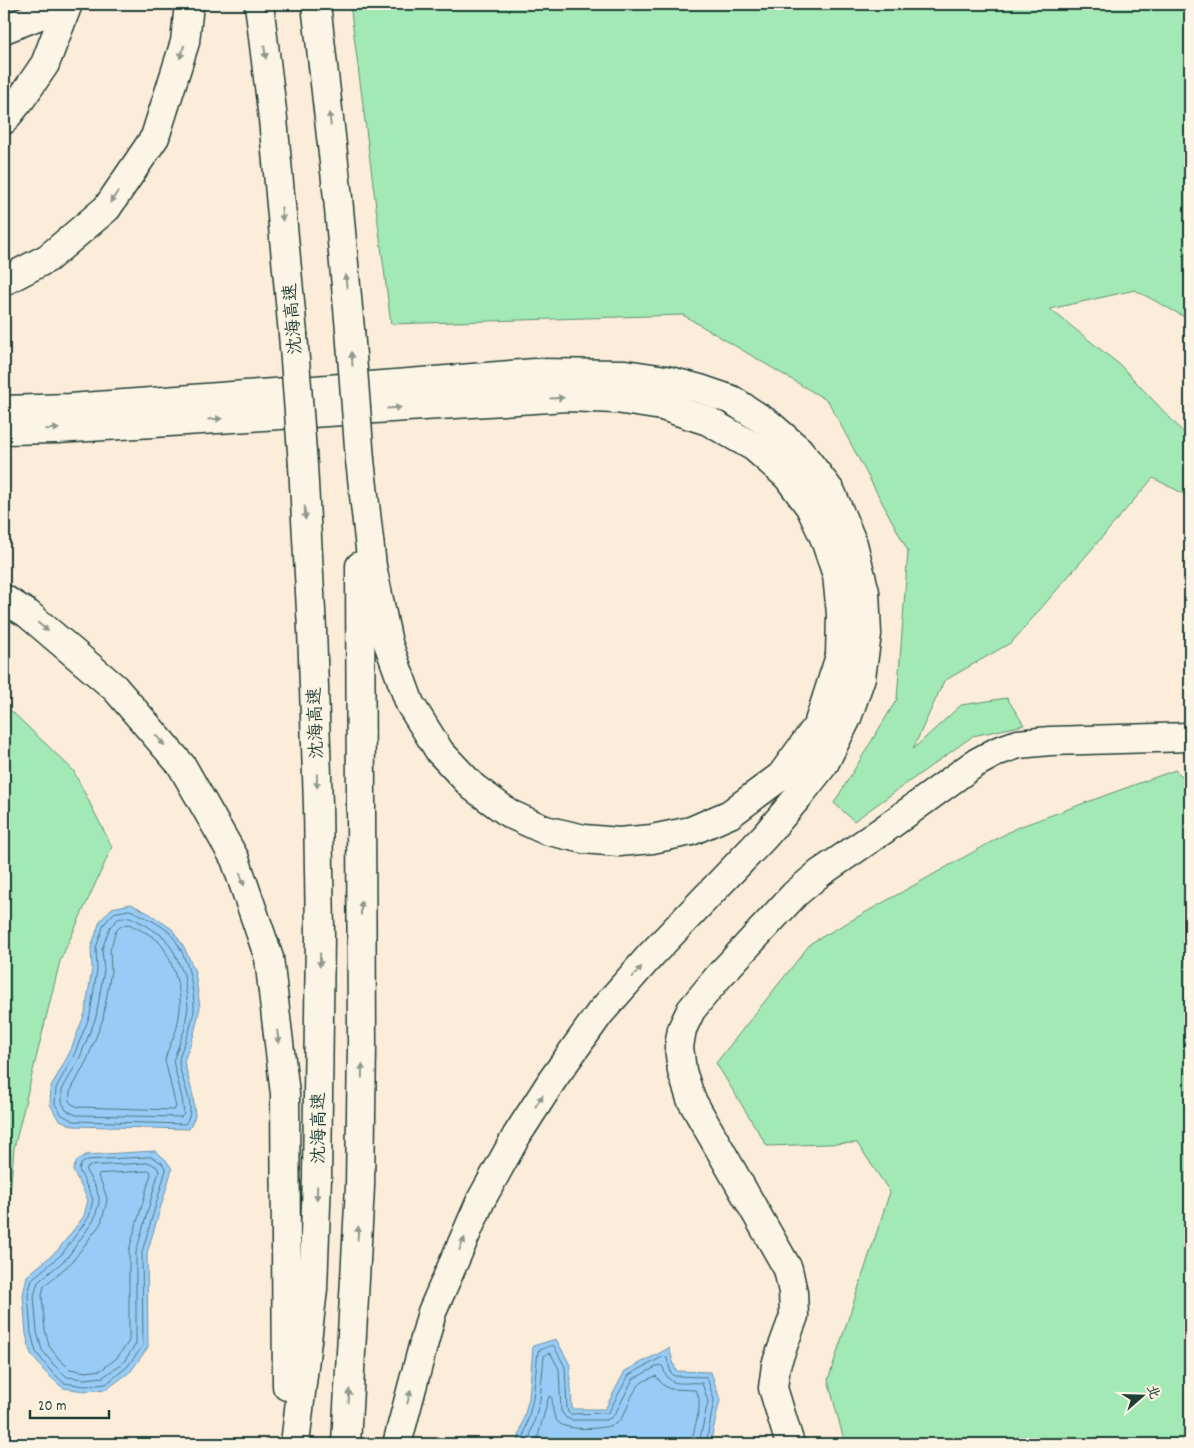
<svg xmlns="http://www.w3.org/2000/svg" width="1194" height="1448" viewBox="0 0 1194 1448" font-family="Dekko,'LXGW WenKai TC',sans-serif">
<rect width="100%" height="100%" fill="#fcecda"/>
<filter id="ink" filterUnits="userSpaceOnUse"><feTurbulence type="fractalNoise" baseFrequency=".02" numOctaves="2"/><feDisplacementMap in="SourceGraphic" scale="10" xChannelSelector="R" yChannelSelector="G"/><feConvolveMatrix kernelMatrix="1 2 1 2 8 2 1 2 1" color-interpolation-filters="sRGB"/></filter>
<g filter="url(#ink)">
<g fill="#a2e9b5" stroke="#609374">
<polygon points="350,4 1190,4 1190,320 1135,290 1050,309 1120,365 1185,434 1190,436 1190,497 1153,478 1012,642 944,681 913,749 961,705 1007,698 1024,725 973,736 854,821 834,803 897,699 908,551 828,401 683,315 391,324"/>
<polygon points="4,704 73,770 112,847 60,961 14,1148 4,1264"/>
<polygon points="1175,770 1190,783 1190,1444 845,1444 828,1380 890,1192 857,1143 767,1146 716,1063 811,943 1016,828"/>
</g>
<g fill="#98ccf6" stroke="#6893a8">
<polygon points="131,904 150,914 172,929 184,947 195,972 200,1007 194,1034 184,1061 193,1096 195,1116 189,1129 73,1126 58,1119 50,1104 51,1087 70,1052 85,1013 92,969 91,948 100,921 112,908"/>
<polygon points="155,1151 166,1160 172,1169 147,1253 148,1347 131,1371 107,1389 85,1391 63,1388 45,1372 31,1354 26,1334 23,1295 27,1276 58,1250 84,1216 88,1200 73,1170 77,1161 86,1155"/>
<polygon points="556,1339 570,1365 572,1409 605,1409 625,1371 669,1348 676,1371 711,1372 720,1400 710,1444 517,1444 529,1398 533,1346"/>
</g>
<g fill="none" stroke-linecap="round" stroke-linejoin="round">
<g stroke="#4f7682" stroke-width="1">
<path d="M130 910C141 915 162 925 170 933 186 952 193 981 194 1005 195 1011 192 1018 191 1024 189 1035 179 1053 179 1061 179 1079 199 1107 185 1124L74 1121 62 1115 55 1104 56 1088 74 1055 90 1015 97 970 96 948 104 924 114 913Z"/>
<polygon points="130,917 144,924 164,937 174,952 184,975 188,1007 184,1031 173,1061 182,1098 184,1114 181,1117 76,1115 66,1110 62,1102 62,1090 80,1057 96,1017 104,970 102,949 110,927 118,919"/>
<path d="M129 924C138 929 151 934 159 942 171 955 182 991 180 1008 180 1014 178 1021 177 1027 174 1039 167 1049 165 1060L176 1107 174 1110 78 1107 72 1104 69 1101 70 1092 87 1060 103 1019 111 971 110 950 116 931 121 926Z"/>
<polygon points="152,1157 162,1163 166,1170 142,1252 143,1346 127,1367 106,1384 85,1386 64,1383 49,1369 36,1352 31,1333 28,1295 32,1279 62,1254 89,1217 93,1199 79,1170 81,1164 88,1160"/>
<polygon points="150,1163 157,1167 159,1171 136,1252 136,1344 123,1363 103,1377 85,1379 67,1377 53,1364 42,1350 37,1332 34,1296 38,1282 67,1258 94,1220 99,1203 99,1198 96,1188 86,1171 87,1168 90,1166"/>
<polygon points="148,1171 150,1171 151,1174 129,1250 129,1341 117,1358 101,1370 86,1372 70,1369 59,1359 49,1346 45,1330 42,1296 44,1286 72,1262 101,1223 106,1205 107,1199 103,1186 98,1176 99,1174"/>
<polyline points="522,1444 533,1399 538,1351 552,1345 554,1346 565,1367 567,1409 568,1412 571,1414 608,1413 629,1375 664,1356 667,1358 671,1373 674,1376 707,1377 714,1400 706,1444"/>
<path d="M528 1444 540 1400 544 1356 549 1353 551 1354 559 1369 561 1411 566 1418 572 1420H606L612 1417 615 1414 633 1379 660 1365 663 1367C669 1390 683 1381 702 1383L708 1401 699 1444"/>
<path d="M536 1444 549 1396 552 1398C553 1407 552 1416 559 1423 568 1431 609 1430 618 1422 628 1413 630 1394 639 1385 642 1381 651 1378 656 1376L663 1385 670 1389 695 1390C706 1402 692 1429 692 1444"/>
</g>
<g stroke="#1f3d34" stroke-width="31">
<g id="minor">
<polyline points="4,29 68,4"/>
<polyline points="4,120 21,99 45,64 68,4"/>
<polyline points="790,1444 773,1388 776,1365 794,1316 793,1292 788,1269 691,1099 682,1071 679,1047 682,1029 691,1010 719,976 795,894 820,873 882,831 974,764 998,751 1018,744 1050,741 1190,737"/>
</g>
</g>
<g stroke="#1f3d34" stroke-width="31">
<g id="highway">
<polyline points="259,4 273,119 293,334"/>
<polyline points="316,4 338,198 350,330"/>
<polyline points="4,281 48,258 107,208 155,137 185,42 189,4"/>
<polyline points="4,410 70,408 396,384 535,373 625,374 666,380 700,389 732,400 769,424 799,450 831,492 853,544 865,592 867,634 861,677 847,718 824,764 798,797 765,836 650,956 600,1013 553,1079 517,1135 481,1200 432,1312 397,1444"/>
<polyline points="4,430 57,429 567,397 616,399 662,406 708,421 754,447 787,476 810,507 824,537 837,575 841,614 840,656 818,725 781,776 730,814 691,831 652,839 619,842 584,839 545,830 510,814 473,787 440,752 410,704 388,643 372,566 360,460"/>
<polyline points="4,599 28,614 115,688 182,766 235,859 269,958 285,1094 287,1386"/>
<polyline points="295,1444 313,1289 317,1178 320,935 318,805 312,629 303,465"/>
<polyline points="346,1444 360,1187 362,1044 360,566"/>
</g>
</g>
<use href="#minor" stroke="#fcf5e5" stroke-width="28"/>
<use href="#highway" stroke="#fcf5e5" stroke-width="28"/>
<g stroke="#1f3d34" stroke-width="31" stroke-linecap="butt">
<g id="highway-bridge">
<polyline points="350,330 360,460"/>
<polyline points="293,334 303,465"/>
</g>
</g>
<use href="#highway-bridge" stroke="#fcf5e5" stroke-width="28"/>
</g>
<defs><path id="oneway-solid" d="M-6-.8H1V-3.2L6.5 0L1 3.2V.8H-6Z" transform="scale(1.25)"/></defs>
<g fill="#8e998c">
<use href="#oneway-solid" transform="translate(182 52) rotate(108)"/>
<use href="#oneway-solid" transform="translate(265 52) rotate(83)"/>
<use href="#oneway-solid" transform="translate(330 119) rotate(-96)"/>
<use href="#oneway-solid" transform="translate(114 197) rotate(124)"/>
<use href="#oneway-solid" transform="translate(282 214) rotate(85)"/>
<use href="#oneway-solid" transform="translate(346 281) rotate(-95)"/>
<use href="#oneway-solid" transform="translate(352 359) rotate(-94)"/>
<use href="#oneway-solid" transform="translate(557 398) rotate(-4)"/>
<use href="#oneway-solid" transform="translate(394 408) rotate(-4)"/>
<use href="#oneway-solid" transform="translate(215 419) rotate(-4)"/>
<use href="#oneway-solid" transform="translate(52 429) rotate(-2)"/>
<use href="#oneway-solid" transform="translate(305 513) rotate(87)"/>
<use href="#oneway-solid" transform="translate(43 627) rotate(40)"/>
<use href="#oneway-solid" transform="translate(160 740) rotate(49)"/>
<use href="#oneway-solid" transform="translate(317 781) rotate(88)"/>
<use href="#oneway-solid" transform="translate(242 879) rotate(71)"/>
<use href="#oneway-solid" transform="translate(361 908) rotate(-90)"/>
<use href="#oneway-solid" transform="translate(320 960) rotate(91)"/>
<use href="#oneway-solid" transform="translate(637 972) rotate(-49)"/>
<use href="#oneway-solid" transform="translate(278 1037) rotate(83)"/>
<use href="#oneway-solid" transform="translate(362 1071) rotate(-89)"/>
<use href="#oneway-solid" transform="translate(539 1101) rotate(-57)"/>
<use href="#oneway-solid" transform="translate(317 1193) rotate(92)"/>
<use href="#oneway-solid" transform="translate(358 1233) rotate(-87)"/>
<use href="#oneway-solid" transform="translate(462 1244) rotate(-67)"/>
<use href="#oneway-solid" transform="translate(349 1396) rotate(-87)"/>
<use href="#oneway-solid" transform="translate(409 1397) rotate(-75)"/>
</g>
</g>
<g text-anchor="middle" stroke-width="4" stroke-linejoin="round" paint-order="stroke">
<g font-size="18" fill="#1f3d34" stroke="#fcf5e5">
<text transform="translate(292 319) rotate(-95)" y="6">沈海高速</text>
<text transform="translate(315 723) rotate(-92)" y="6">沈海高速</text>
<text transform="translate(318 1128) rotate(-90)" y="6">沈海高速</text>
</g>
</g>
<rect width="1194" height="1448" fill="none" stroke="#fcf5e5" stroke-width="20"/>
<rect x="10" y="10" width="1174" height="1428" fill="none" stroke="#1f3d34" stroke-width="2" filter="url(#ink)"/>
<g transform="translate(1142 1396) rotate(70)" stroke="#fcf5e5" stroke-width="4" paint-order="stroke">
<path d="M0-4L9 19L0 12L-9 19Z" fill="#1f3d34"/>
<text y="-8" font-size="14" font-weight="bold" text-anchor="middle" fill="#1f3d34">北</text>
</g>
<path d="M30 1410v8h79v-8" fill="none" stroke="#1f3d34" stroke-width="2.5"/>
<text x="38" y="1410" font-size="15" fill="#1f3d34" stroke="#fcf5e5" stroke-width="4" paint-order="stroke">20 m</text>
</svg>
